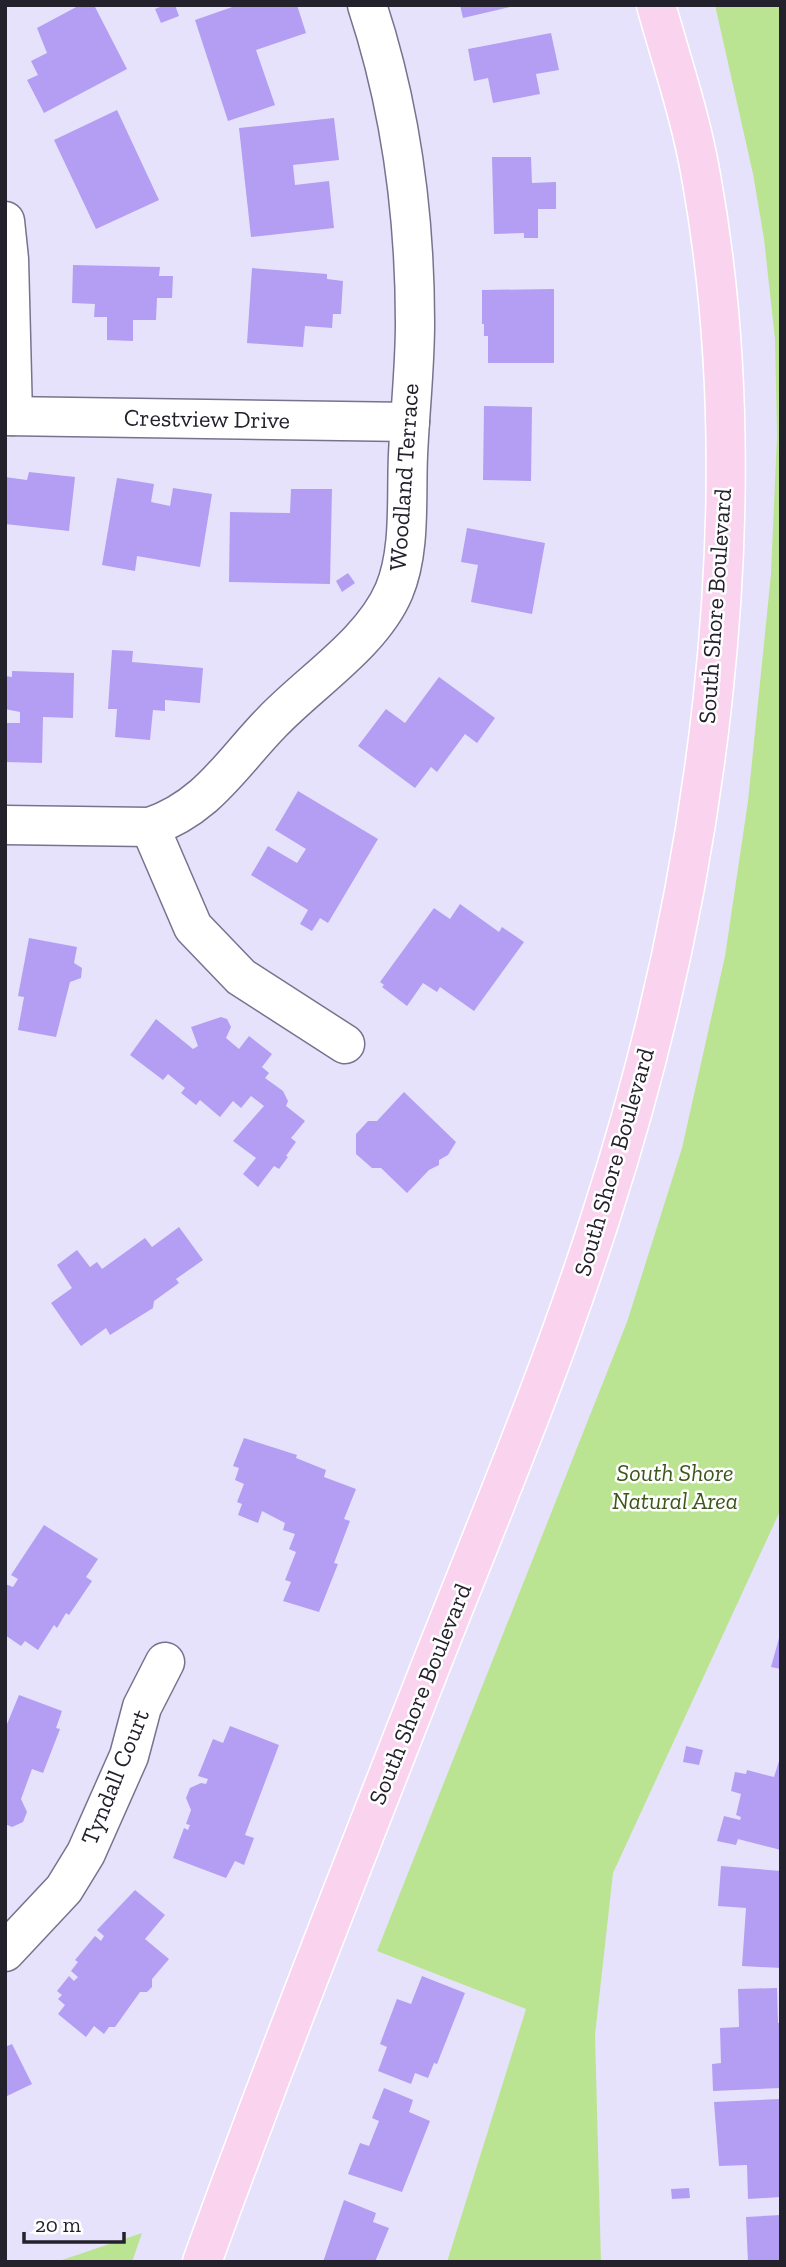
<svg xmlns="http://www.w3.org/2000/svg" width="786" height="2267" viewBox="0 0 786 2267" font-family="'Zilla Slab',serif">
<rect width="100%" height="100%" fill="#e7e2fb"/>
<g fill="#bbe492">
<polygon points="715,5 781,5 781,1509 613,1873 595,2035 601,2262 447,2262 526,2009 377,1951 627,1322 682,1148 725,956 748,801 771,574 777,436 775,339 764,239 753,174"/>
<polygon points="142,2233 132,2262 56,2262"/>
</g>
<g fill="#b39ef3">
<polygon points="80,5 94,5 127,69 44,113 27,80 38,75 31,61 47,53 37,28"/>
<polygon points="165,5 175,5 179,16 161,23 155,9"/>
<polygon points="238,5 297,5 306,33 256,50 275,105 228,121 195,20"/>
<polygon points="460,5 514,5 514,6 463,18"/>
<polygon points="551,33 559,70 536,74 540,94 493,103 488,78 474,81 468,49"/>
<polygon points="117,110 159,200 96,229 54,140"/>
<polygon points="334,118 339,160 293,165 295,185 329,181 334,228 251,237 239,128"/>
<polygon points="492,157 531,157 532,183 556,182 556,209 538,209 538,238 524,238 524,233 494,234"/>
<polygon points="73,265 160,267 159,276 173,276 172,298 157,298 156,320 133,320 133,341 107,340 107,317 94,317 95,304 72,303"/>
<polygon points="252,268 327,274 327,279 343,281 341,314 333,314 332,328 305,326 303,347 247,343"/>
<polygon points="554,289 554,363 488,363 488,336 484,336 484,324 482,324 482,290"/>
<polygon points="484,406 532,407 531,481 483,480"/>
<polygon points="29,472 75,477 69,531 5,524 5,477 27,480"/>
<polygon points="117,478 154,484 151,502 170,506 173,488 212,494 200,567 137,556 135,571 102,565"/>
<polygon points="291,489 332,489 330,584 229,582 230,512 290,513"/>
<polygon points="467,528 545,543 532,614 471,602 478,565 461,562"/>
<polygon points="348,573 355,583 342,592 336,581"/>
<polygon points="112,650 133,651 132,662 203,668 200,703 165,700 165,711 153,710 150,740 115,737 117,709 108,709"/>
<polygon points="12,671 74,673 73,718 43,717 42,763 5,762 7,723 20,723 20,712 5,709 5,676 12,677"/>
<polygon points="439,677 495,718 477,743 465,734 437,772 431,767 415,788 358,746 386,709 405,723"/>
<polygon points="298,791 378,839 328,923 320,918 312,931 300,924 308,910 251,875 268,846 297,863 306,849 275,830"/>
<polygon points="460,904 499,932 502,927 524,942 474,1011 440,987 437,992 423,983 407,1006 382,987 384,985 380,982 434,908 450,919"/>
<polygon points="29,938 77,947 74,963 82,968 81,978 70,982 56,1037 18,1030 24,997 18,996"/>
<polygon points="221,1017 227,1019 231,1027 226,1038 239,1049 249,1036 272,1054 262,1067 269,1073 265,1078 283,1091 288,1101 286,1106 305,1121 291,1138 296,1142 286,1156 288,1157 279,1169 274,1166 258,1187 243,1174 256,1158 233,1141 264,1106 251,1096 241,1108 233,1101 220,1117 200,1100 196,1105 181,1093 185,1088 168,1074 163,1080 130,1055 156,1019 193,1049 198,1046 191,1027"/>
<polygon points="404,1092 456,1142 448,1155 439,1160 439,1165 429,1170 407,1193 381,1168 372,1168 356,1154 356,1134 368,1121 377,1121"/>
<polygon points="179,1227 203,1260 176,1279 179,1283 154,1301 153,1308 110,1335 106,1328 81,1346 51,1303 72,1288 57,1265 77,1250 90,1267 97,1262 102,1269 145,1238 152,1247"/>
<polygon points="244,1438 297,1455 296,1458 326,1470 324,1477 356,1489 344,1519 350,1521 334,1563 338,1564 319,1612 283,1601 291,1582 285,1580 296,1552 289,1549 295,1534 283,1530 285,1523 262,1511 258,1523 238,1515 242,1504 237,1502 244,1484 235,1480 239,1468 233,1466"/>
<polygon points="44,1525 98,1559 86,1577 92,1581 69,1615 66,1613 57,1628 54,1625 38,1650 25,1641 21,1646 5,1635 5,1584 13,1587 18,1579 11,1575"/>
<polygon points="779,1638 781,1638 781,1669 771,1667"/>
<polygon points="19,1695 62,1711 56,1728 60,1729 43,1773 32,1769 21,1799 27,1812 23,1822 12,1827 5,1824 5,1729"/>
<polygon points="230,1726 279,1745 245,1835 254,1838 244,1865 235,1861 226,1878 173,1858 184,1828 188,1830 190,1825 186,1824 191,1810 186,1798 190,1788 201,1783 206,1784 208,1779 198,1776 213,1739 223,1743"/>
<polygon points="686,1746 703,1750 699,1765 683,1762"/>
<polygon points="781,1755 781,1850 738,1839 736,1845 717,1841 724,1816 740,1820 741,1817 736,1815 741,1794 731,1791 735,1772 746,1774 747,1770 774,1777"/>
<polygon points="721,1866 781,1871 781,1968 742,1966 746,1908 718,1906"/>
<polygon points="135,1890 165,1915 145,1939 169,1959 152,1979 152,1987 147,1992 140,1992 115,2027 109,2027 104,2034 94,2026 86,2037 58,2014 65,2005 58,1999 62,1995 57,1991 69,1976 74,1981 78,1977 71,1971 78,1962 75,1960 95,1936 101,1941 104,1936 97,1930"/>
<polygon points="422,1976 465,1993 437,2064 434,2063 428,2078 415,2073 411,2084 378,2071 387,2047 380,2044 397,1999 411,2004"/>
<polygon points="777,1988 778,2023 781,2023 781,2088 713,2091 712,2064 721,2063 720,2028 739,2027 738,1989"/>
<polygon points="12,2044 32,2084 5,2097 5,2047"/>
<polygon points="384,2088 413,2100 409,2112 430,2121 402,2192 348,2174 360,2143 369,2146 379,2121 372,2118"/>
<polygon points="781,2099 781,2197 748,2199 747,2165 719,2166 714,2102"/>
<polygon points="689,2188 690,2198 672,2199 671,2189"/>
<polygon points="344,2200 376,2213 373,2222 389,2228 375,2262 323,2262"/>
<polygon points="781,2215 781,2262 748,2262 746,2217"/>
</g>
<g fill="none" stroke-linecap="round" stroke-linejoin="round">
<g stroke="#78728e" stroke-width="41">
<g id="minor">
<polyline points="5,221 9,259 13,416"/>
<polyline points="5,416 410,422"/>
<path d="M5 825 150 827C208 807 231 764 272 722 310 682 372 643 394 591 411 551 406 498 408 455 410 411 415 367 415 323 415 215 401 108 367 5"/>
<polyline points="150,827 193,927 241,977 345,1044"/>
<polyline points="5,1952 64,1889 86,1853 129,1756 142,1707 165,1662"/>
</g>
</g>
<g stroke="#fff" stroke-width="41">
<path id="major" d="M202 2262C276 2058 356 1857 435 1655 493 1509 554 1364 602 1213 705 894 761 509 701 176 691 118 672 62 656 5"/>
</g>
<use href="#minor" stroke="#fff" stroke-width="38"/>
<use href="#major" stroke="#fad4ee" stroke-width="38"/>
</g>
<g text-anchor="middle" stroke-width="5" stroke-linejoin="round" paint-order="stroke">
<g font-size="24" fill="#23212c" stroke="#fff">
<text transform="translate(207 419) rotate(1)" y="8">Crestview Drive</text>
<text transform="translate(404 477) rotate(-86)" y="8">Woodland Terrace</text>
<text transform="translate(715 606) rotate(-86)" y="8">South Shore Boulevard</text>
<text transform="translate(614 1162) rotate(-74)" y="8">South Shore Boulevard</text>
<text transform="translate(420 1694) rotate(-68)" y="8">South Shore Boulevard</text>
<text transform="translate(115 1777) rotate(-68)" y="8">Tyndall Court</text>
</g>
<g font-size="24" font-style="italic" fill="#3c571b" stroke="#fff">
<text x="675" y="1481">South Shore<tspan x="675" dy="28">Natural Area</tspan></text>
</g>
</g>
<rect width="786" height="2267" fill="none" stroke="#23212c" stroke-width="14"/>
<path d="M24 2232v10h100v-10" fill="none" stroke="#23212c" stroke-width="3.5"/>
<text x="35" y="2232" font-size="21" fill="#23212c" stroke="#ffffff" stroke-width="5" paint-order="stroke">20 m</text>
</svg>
